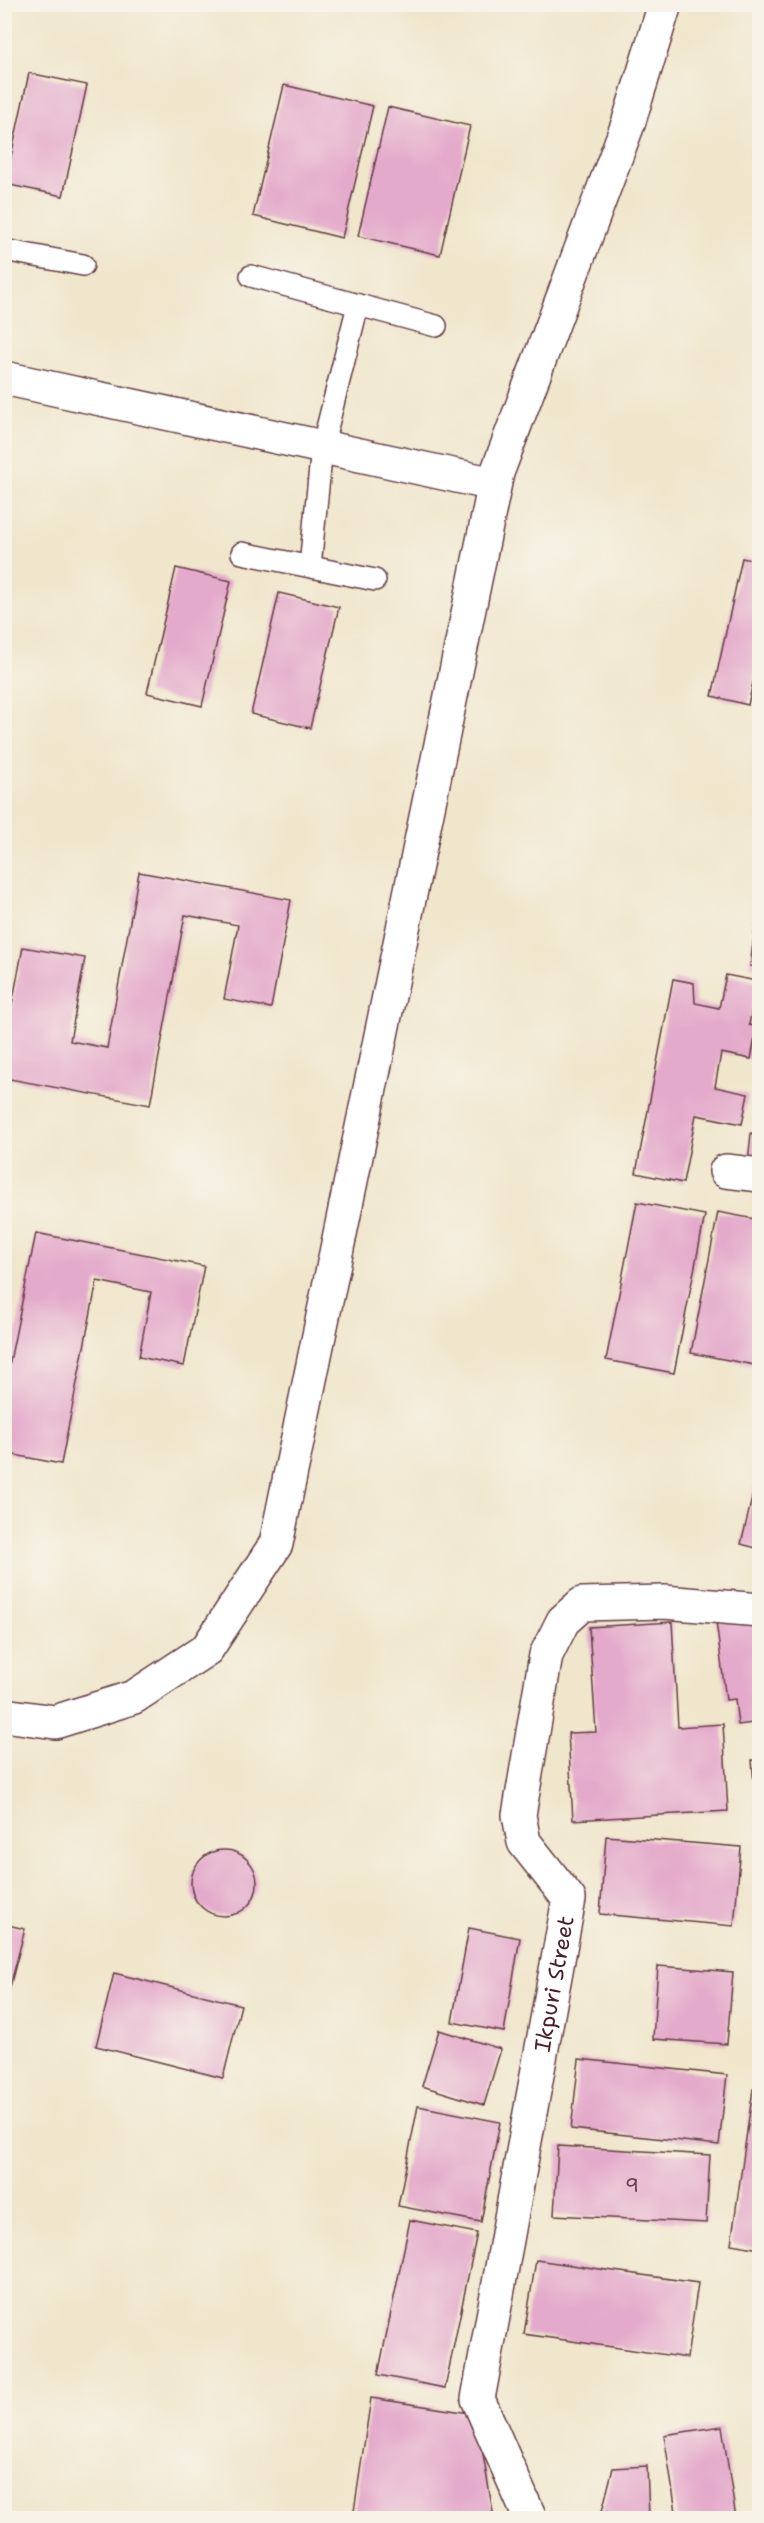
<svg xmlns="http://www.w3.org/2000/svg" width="764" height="2523" viewBox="0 0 764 2523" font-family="'Shantell Sans',sans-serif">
<rect width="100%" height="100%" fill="#f7f3e8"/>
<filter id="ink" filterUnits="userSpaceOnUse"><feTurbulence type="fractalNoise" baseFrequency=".0167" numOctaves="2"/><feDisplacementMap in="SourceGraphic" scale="12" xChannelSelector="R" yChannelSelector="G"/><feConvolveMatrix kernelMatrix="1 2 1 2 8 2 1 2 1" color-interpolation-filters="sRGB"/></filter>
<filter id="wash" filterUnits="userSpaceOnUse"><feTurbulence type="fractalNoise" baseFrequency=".008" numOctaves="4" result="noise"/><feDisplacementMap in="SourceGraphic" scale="24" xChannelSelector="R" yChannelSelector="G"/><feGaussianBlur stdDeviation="1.35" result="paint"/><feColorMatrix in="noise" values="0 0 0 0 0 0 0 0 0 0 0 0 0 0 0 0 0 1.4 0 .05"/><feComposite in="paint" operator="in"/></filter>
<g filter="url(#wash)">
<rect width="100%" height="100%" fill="#f0e6cc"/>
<g id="blocks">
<g fill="#e4aacb">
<polygon points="29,73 87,85 63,196 5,184"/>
<polygon points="284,85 373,106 342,238 253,216"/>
<polygon points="388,107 470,126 440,255 358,236"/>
<polygon points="742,558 760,562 760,651 748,705 712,696"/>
<polygon points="176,568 231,581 202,706 147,693"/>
<polygon points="279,593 339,607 310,728 251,714"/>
<polygon points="139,872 291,900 271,1008 224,999 238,925 185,915 150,1105 4,1078 4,1046 23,947 85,958 70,1041 107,1048"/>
<polygon points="758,907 760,907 760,967 750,966"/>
<polygon points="726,975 757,981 749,1025 757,1027 751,1059 721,1053 715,1087 748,1094 742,1124 696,1115 683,1183 636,1173 673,979 694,983 695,1003 719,1008"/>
<polygon points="751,1133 760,1134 760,1164 748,1163"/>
<polygon points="637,1202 705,1215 674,1373 606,1360"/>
<polygon points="718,1212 760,1220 760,1366 691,1353"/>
<polygon points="36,1233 204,1266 184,1366 139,1357 151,1292 97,1281 61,1464 4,1453 4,1391"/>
<polygon points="759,1469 760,1469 760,1549 741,1544"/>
<polygon points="760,1615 760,1722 738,1725 735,1699 726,1700 716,1621"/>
<polygon points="672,1622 678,1727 723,1724 728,1811 573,1820 568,1733 596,1732 589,1627"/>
<polygon points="752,1760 760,1760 760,1834 758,1834"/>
<polygon points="606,1836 741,1847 734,1926 600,1914"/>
<circle cx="224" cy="1883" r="33"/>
<polygon points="4,1924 25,1929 5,2006 4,2005"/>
<polygon points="469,1928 520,1938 504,2032 452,2022"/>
<polygon points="658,1966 733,1972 727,2044 653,2039"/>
<polygon points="114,1973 241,2005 223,2078 96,2046"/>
<polygon points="439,2030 501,2049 484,2105 422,2086"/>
<polygon points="579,2059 727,2075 719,2145 571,2129"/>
<polygon points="753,2089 760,2090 760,2249 731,2244"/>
<polygon points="418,2106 500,2122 481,2222 398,2206"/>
<polygon points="558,2146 710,2155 706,2223 554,2215"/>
<polygon points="410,2220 477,2233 445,2388 378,2375"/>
<polygon points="536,2260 698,2283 687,2358 524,2334"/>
<polygon points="371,2398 476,2414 494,2518 353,2518"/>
<polygon points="722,2426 736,2518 677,2518 664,2435"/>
<polygon points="647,2466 649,2518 633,2518 602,2511 613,2468"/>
</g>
</g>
</g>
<g filter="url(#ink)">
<use href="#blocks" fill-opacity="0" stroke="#633d43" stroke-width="1.5"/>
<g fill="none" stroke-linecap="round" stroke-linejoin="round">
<g stroke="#633d43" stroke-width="24">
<g id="lane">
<polyline points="4,250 83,265"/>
<polyline points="251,276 436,326"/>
<polyline points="242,553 375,580"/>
<polyline points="310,566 322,448 358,305"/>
</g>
</g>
<g stroke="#633d43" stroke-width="36">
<g id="street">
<polyline points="4,378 494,484"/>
<polyline points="726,1171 760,1175"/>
<polyline points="4,1715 55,1722 134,1697 207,1649 276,1544 497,473 628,124 665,4"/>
<path id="s1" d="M530 2518 478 2399 569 1899 524 1842 519 1815 546 1655 563 1621 582 1604 664 1602 760 1610"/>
</g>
</g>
<use href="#lane" stroke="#fff" stroke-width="21"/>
<use href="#street" stroke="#fff" stroke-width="33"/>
</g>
</g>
<g text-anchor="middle" stroke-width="4.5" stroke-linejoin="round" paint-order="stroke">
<g font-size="20" fill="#704253">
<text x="632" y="2192">9</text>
</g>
<g font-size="22" fill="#4a1f2b" stroke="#f7f3e8">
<text dy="8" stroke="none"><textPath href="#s1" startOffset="552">Ikpuri Street</textPath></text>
</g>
</g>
<rect width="764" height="2523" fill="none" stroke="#f7f3e8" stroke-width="24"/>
</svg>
